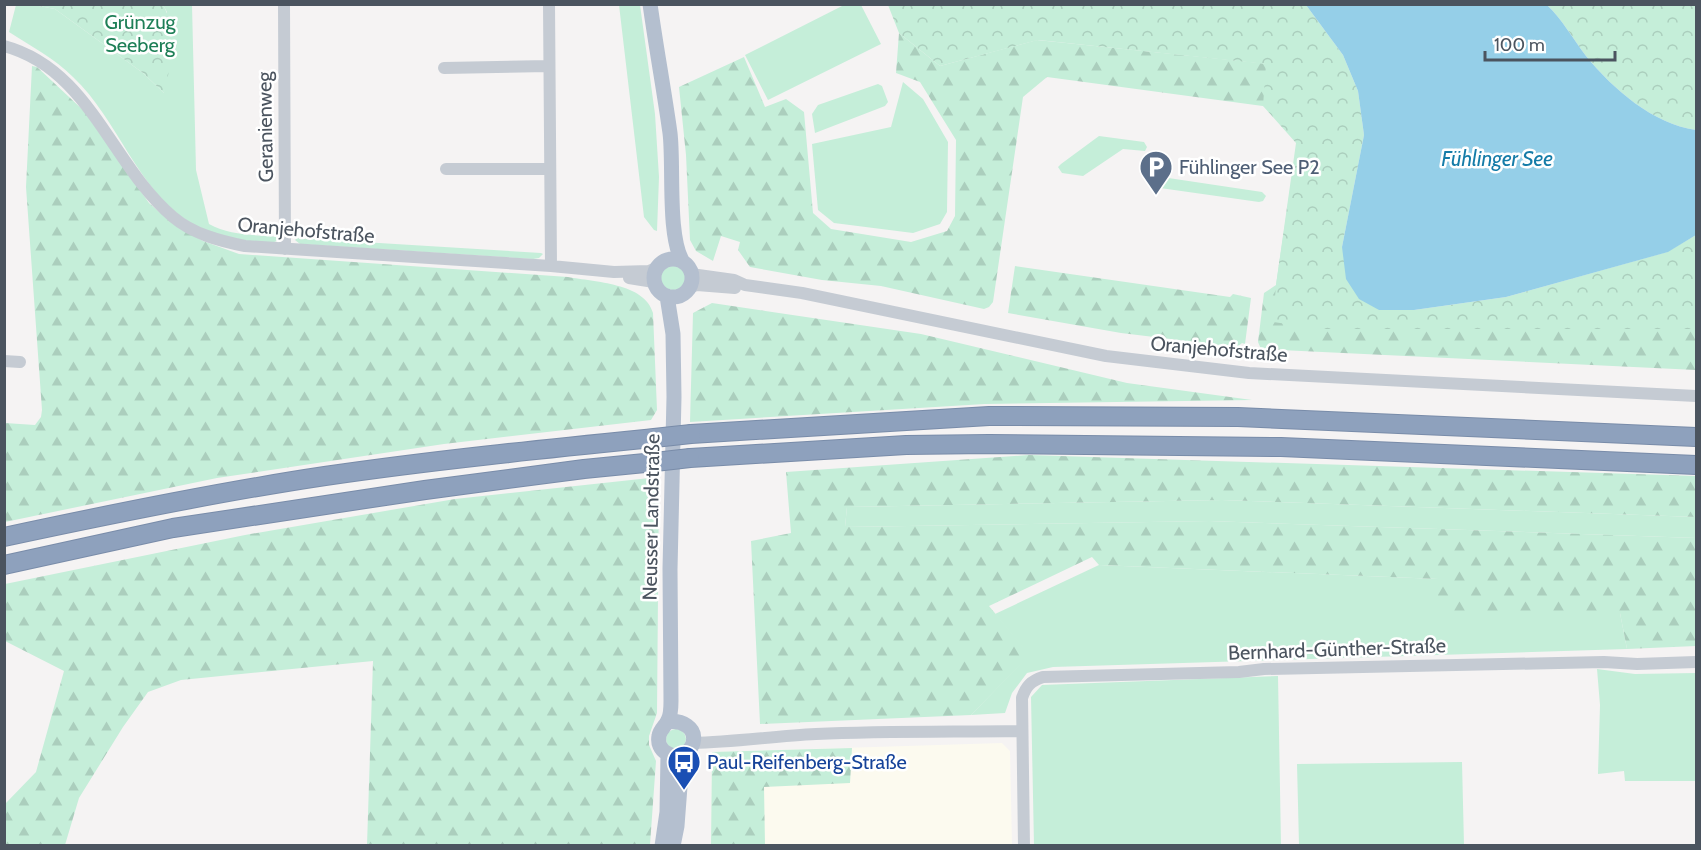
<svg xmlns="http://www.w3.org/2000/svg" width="1701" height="850" font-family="Cabin,sans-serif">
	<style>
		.commercial { fill: #fcfaef }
		.grass { fill: #c5eed9 }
		.forest { fill: url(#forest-firs) }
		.park { fill: url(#park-crowns) }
		.water { fill: #95cfe8 }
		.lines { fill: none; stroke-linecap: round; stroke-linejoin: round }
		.highway-casing { stroke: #798ca9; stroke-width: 20 }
		.minor { stroke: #c5cbd3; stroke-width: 12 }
		.major { stroke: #b4bfcf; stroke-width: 15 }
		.highway { stroke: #8ea1bd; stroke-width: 18 }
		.highway-bridge-casing { stroke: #798ca9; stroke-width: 20; stroke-linecap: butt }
		.highway-bridge { stroke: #8ea1bd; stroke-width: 18 }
		.labels { text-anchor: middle; stroke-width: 5; stroke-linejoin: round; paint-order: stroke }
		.park-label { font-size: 20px; fill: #1e7f57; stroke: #fff }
		.street-label { font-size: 20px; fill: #4b545f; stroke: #fff }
		.service-label { font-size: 20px; fill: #4e5e75; stroke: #fff; text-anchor: start }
		.transit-label { font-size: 20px; fill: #164399; stroke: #fff; text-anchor: start }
		.water-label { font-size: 21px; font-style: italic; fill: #157ca8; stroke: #fff }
	</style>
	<defs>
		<pattern id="forest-firs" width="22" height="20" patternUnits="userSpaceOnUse" patternTransform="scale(1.5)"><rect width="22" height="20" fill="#c5eed9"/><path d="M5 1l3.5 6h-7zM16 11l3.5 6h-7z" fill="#abcebd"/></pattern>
		<pattern id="park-crowns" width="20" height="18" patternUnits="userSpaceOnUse" patternTransform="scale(1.5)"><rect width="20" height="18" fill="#c5eed9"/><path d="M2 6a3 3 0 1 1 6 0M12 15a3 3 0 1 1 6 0" fill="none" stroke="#abcebd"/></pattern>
	</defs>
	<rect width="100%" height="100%" fill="#f5f3f3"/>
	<!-- commercial -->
	<path class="commercial" d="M 1002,743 L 1010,751 L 1012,845 L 711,846 L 712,752 Z"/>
	<!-- grass -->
	<path class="grass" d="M 846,4 L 861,5 L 881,44 L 768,100 L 745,55 Z
		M 16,5 L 34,5 L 55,9 L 143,73 L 164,93 L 167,12 L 163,5 L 192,5 L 196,170 L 209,224 C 231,236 257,235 282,237 C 273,247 255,243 243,240 C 225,236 207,232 191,223 C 138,192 118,119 73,77 C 55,59 31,46 9,32 Z
		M 619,5 L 640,5 L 655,114 L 659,177 L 657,231 L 654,230 L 644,217 Z
		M 903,82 L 923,99 L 948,142 L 947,212 L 940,224 L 913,233 L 834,223 L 818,210 L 812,144 L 891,127 Z
		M 878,84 L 882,86 L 888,102 L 885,106 L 815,133 L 812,114 L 818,105 Z
		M 1099,136 L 1144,142 L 1147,147 L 1145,151 L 1123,149 L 1083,176 L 1062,173 L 1058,167 L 1061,164 Z
		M 1155,176 L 1262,192 L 1266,196 L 1263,201 L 1259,202 L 1153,187 L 1151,182 Z
		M 297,238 L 541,253 L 543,254 L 539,258 L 533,259 L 300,244 L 295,240 Z
		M661 278a12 12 0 1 1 24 0a12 12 0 1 1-24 0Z
		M 1222,500 L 1696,517 L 1696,538 L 1209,521 L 845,527 L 847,507 Z
		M 1099,565 L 1438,579 L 1438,613 L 1620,613 L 1627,649 L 1053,667 L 1027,673 L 1012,693 L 1005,713 L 971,715 L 1029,655 L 995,614 Z
		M 1597,669 L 1635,674 L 1696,673 L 1696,781 L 1625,781 L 1624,771 L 1598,774 L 1600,705 Z
		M 1278,676 L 1281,845 L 1034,845 L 1031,697 L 1042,685 Z
		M666 739a10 10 0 1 1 20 0a10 10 0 1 1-20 0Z
		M 1462,762 L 1464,845 L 1299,845 L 1297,764 Z"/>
	<!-- forest -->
	<path class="forest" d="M 899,33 L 940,66 L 1037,40 L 1279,65 L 1285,109 L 1047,77 L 1023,97 L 993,302 L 989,307 L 984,309 L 881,286 L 822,280 L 750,267 L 738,250 L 740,242 L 721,236 L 713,261 L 696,251 L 690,240 L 686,155 L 679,87 L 744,57 L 765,107 L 786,99 L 804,112 L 813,213 L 831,229 L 911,242 L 947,231 L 955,216 L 956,140 L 920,82 L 896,73 Z
		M 32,66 L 37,67 L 84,111 L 149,203 L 172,223 L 203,241 L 239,254 L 568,277 C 594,282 645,283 653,313 L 657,410 L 651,420 L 444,444 L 217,478 L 5,522 L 5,423 L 35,425 L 41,417 L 42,410 L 26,187 Z
		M 1290,190 L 1324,329 L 1696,329 L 1696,370 L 1261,349 L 1258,342 L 1264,293 L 1276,285 Z
		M 1015,266 L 1230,297 L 1233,294 L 1251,298 L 1245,344 L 1242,343 L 1237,347 L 1121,333 L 1008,313 Z
		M 712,303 L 921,334 L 1127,383 L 1252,400 L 985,404 L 690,422 L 693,313 Z
		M 1029,455 L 1696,476 L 1696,517 L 1222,500 L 847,507 L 845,527 L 1209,521 L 1696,538 L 1696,646 L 1627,649 L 1620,613 L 1438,613 L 1438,579 L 1099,565 L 1092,557 L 989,606 L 1030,655 L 971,715 L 760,724 L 751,541 L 791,533 L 786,472 Z
		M 659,477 L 657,713 L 649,736 L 649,745 L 656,761 L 650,845 L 367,845 L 373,661 L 181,680 L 148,692 L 123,727 L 79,798 L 65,845 L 5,845 L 5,804 L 36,772 L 64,671 L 5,641 L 5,584 L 245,535 L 455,499 Z
		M 852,748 L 850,783 L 764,787 L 765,845 L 711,845 L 712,752 Z"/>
	<!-- park -->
	<path class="park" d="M 34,5 L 163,5 C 178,31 171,65 164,93 L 143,73 L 55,9 Z
		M 888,5 L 1306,5 L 1343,55 L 1358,91 L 1364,135 L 1342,247 L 1379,310 L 1414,310 L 1506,297 L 1667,252 L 1696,235 L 1696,329 L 1324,329 L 1273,322 L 1276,285 L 1296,143 L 1263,106 L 1266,64 L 1038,40 L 940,66 L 899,33 Z
		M 1547,5 L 1696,5 L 1696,130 C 1653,124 1613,89 1586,56 C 1573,39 1562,19 1547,5 Z"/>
	<!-- water -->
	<path class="water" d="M 1306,5 L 1547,5 C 1562,19 1573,39 1586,56 C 1613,89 1653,124 1696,130 L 1696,235 L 1668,252 L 1506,297 L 1414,310 L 1379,310 L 1359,299 L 1346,279 L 1342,247 L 1364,135 L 1358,91 L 1343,55 Z"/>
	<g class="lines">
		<!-- highway casing -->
		<g class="highway-casing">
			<path id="highway" d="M 691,434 L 989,416 L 1238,417 L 1696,437
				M 690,458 L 906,445 L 989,444 L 1281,447 L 1696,465
				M 4,537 C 111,514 218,492 325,476 C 435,460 545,449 654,438
				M 4,565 L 173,528 L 425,490 L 584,469 L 655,462"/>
		</g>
		<!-- minor -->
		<path class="minor" d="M 284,4 L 285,249
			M 549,4 L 551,266
			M 4,46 C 90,69 111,165 173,217 C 193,234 220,241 245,246 L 551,266 L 614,272 L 649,271 L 656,268
			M 444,68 L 548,66
			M 446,169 L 550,169
			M 691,274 L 734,280 L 745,285 L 802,293 L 1106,356 L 1249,373 L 1696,396
			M 629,278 L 654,282
			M 689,288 L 697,285 L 735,288
			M 4,361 L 20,362
			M 693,743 C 734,742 775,736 816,734 C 885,731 953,732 1022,731
			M 1024,846 L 1022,698 C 1026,686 1031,681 1043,677 L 1239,672 L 1264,669 L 1604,662 L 1637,664 L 1696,662"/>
		<!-- major -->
		<path class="major" d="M 650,4 C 656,47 664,90 670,133 C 674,165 667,237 683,262
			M654 278a19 19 0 1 1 38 0a19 19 0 1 1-38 0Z
			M 667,296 L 673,334 L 674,397 L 670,569 L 671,701 C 671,707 671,715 668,720 C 666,726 660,729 659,736 C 656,751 672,759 684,755
			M 668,722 C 681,720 697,727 693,743 C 691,750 685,753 682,760 L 677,826 L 673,846
			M 662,846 L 667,812 L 668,755"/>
		<!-- highway -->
		<use href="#highway" class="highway"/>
		<!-- highway-bridge casing -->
		<g class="highway-bridge-casing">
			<path id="highway-bridge" d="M 654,438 L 691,434
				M 655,462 L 690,458"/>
		</g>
		<!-- highway-bridge -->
		<use href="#highway-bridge" class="highway-bridge"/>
	</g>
	<!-- icons -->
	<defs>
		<g id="parking-pin" transform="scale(1.725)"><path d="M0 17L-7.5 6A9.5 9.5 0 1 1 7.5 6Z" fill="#5c6f8a" stroke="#fff"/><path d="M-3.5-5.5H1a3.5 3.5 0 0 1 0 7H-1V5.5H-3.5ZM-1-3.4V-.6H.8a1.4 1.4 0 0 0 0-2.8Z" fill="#fff"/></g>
		<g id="bus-pin" transform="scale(1.725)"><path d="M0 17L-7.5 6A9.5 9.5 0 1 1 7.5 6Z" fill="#1a4fb4" stroke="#fff"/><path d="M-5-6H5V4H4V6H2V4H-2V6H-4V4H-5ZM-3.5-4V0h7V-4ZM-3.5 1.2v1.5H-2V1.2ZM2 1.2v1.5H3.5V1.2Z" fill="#fff"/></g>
	</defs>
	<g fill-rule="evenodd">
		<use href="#parking-pin" x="1156" y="167"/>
		<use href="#bus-pin" x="684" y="762"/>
	</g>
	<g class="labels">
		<!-- park labels -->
		<g class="park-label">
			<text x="140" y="29">Grünzug<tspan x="140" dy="23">Seeberg</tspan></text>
		</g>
		<!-- street labels -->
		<g class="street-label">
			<text transform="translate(265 127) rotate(-91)" y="7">Geranienweg</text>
			<text transform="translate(306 230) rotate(5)" y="7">Oranjehofstraße</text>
			<text transform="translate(1219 349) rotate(5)" y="7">Oranjehofstraße</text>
			<text transform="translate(651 517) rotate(-89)" y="7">Neusser Landstraße</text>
			<text transform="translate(1337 649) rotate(-2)" y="7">Bernhard-Günther-Straße</text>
		</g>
		<!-- service labels -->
		<g class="service-label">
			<text x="1179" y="174">Fühlinger See P2</text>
		</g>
		<!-- transit labels -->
		<g class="transit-label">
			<text x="707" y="769">Paul-Reifenberg-Straße</text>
		</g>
		<!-- water labels -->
		<g class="water-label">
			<text x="1497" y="166">Fühlinger See</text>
		</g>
	</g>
	<!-- border -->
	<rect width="1701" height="850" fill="none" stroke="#4b545f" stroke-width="12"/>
	<!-- scale -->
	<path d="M1485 51v9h130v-9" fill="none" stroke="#4b545f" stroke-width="3"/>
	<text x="1494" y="51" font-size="18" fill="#4b545f" stroke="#ffffff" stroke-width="4.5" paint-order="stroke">100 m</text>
</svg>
